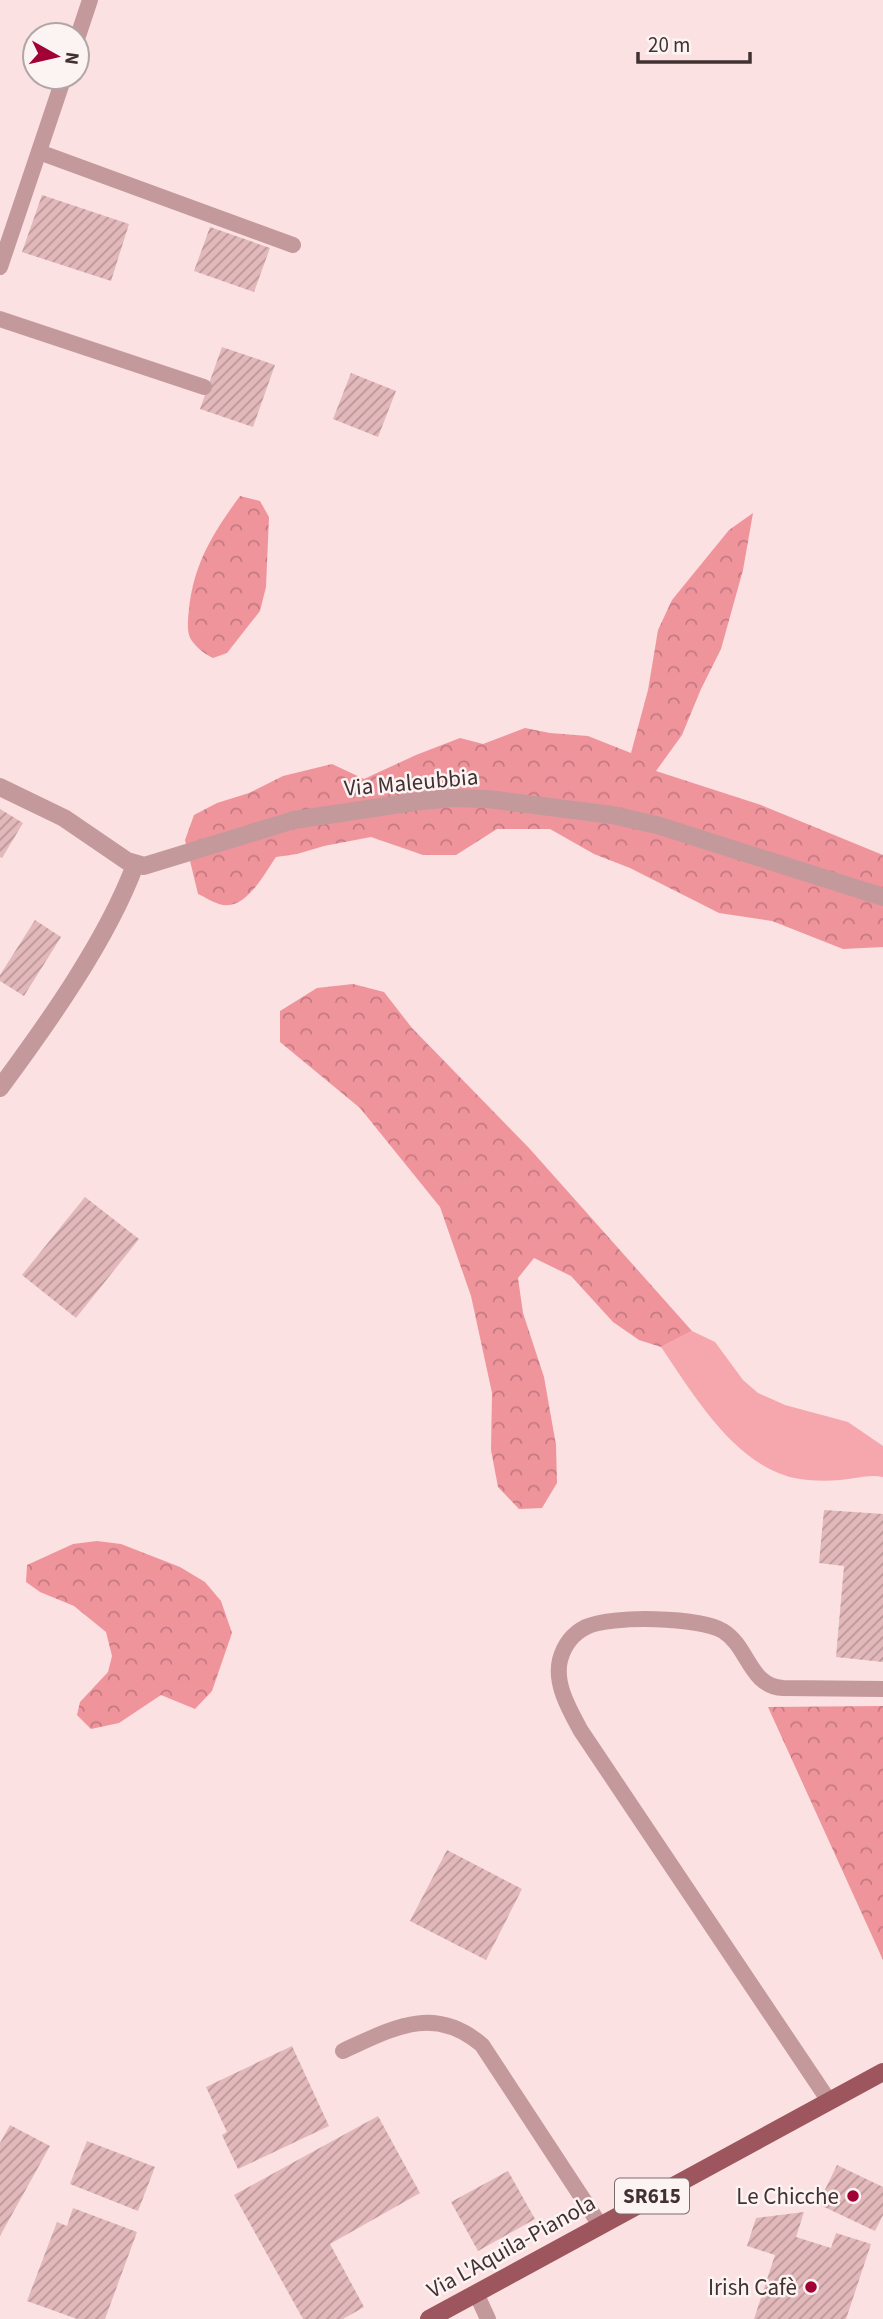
<svg xmlns="http://www.w3.org/2000/svg" width="883" height="2319" font-family="'Source Sans 3',sans-serif">
	<style>
		.green { fill: #f5a7ad }
		.forest { fill: url(#forest-crowns) }
		.building { fill: url(#building-hatch) }
		.lines { fill: none; stroke-linecap: round; stroke-linejoin: round }
		.service { stroke: #c3999c; stroke-width: 16 }
		.minor { stroke: #c3999c; stroke-width: 18 }
		.primary { stroke: #9d565d; stroke-width: 18 }
		.poi-dot { fill: #a10135; stroke: #fcf3f3; stroke-width: 2.5 }
		.labels { text-anchor: middle; stroke-width: 5; stroke-linejoin: round; paint-order: stroke }
		.shield { fill: #fcf3f3; stroke: #7a6b6c; stroke-width: 2 }
		.shield-label { font-size: 21px; font-weight: bold; fill: #423132 }
		.street-label { font-size: 23px; fill: #423132; stroke: #fcf3f3 }
		.poi-label { font-size: 23px; fill: #423132; stroke: #fcf3f3; text-anchor: end }
	</style>
	<defs>
		<pattern id="forest-crowns" width="20" height="18" patternUnits="userSpaceOnUse" patternTransform="scale(1.75)"><rect width="20" height="18" fill="#f0949c"/><path d="M2 6a3 3 0 1 1 6 0M12 15a3 3 0 1 1 6 0" fill="none" stroke="#c47980"/></pattern>
		<pattern id="building-hatch" width="6" height="6" patternUnits="userSpaceOnUse" patternTransform="scale(1.75)"><rect width="6" height="6" fill="#e2b8ba"/><path d="M-1 1l2-2M0 6l6-6M5 7l2-2" fill="none" stroke="#b99698"/></pattern>
	</defs>
	<rect width="100%" height="100%" fill="#fbe1e2"/>
	<!-- green -->
	<path class="green" d="M 692,1331 L 715,1342 L 743,1380 L 758,1393 L 785,1405 L 848,1422 L 883,1446 L 883,1477 C 869,1474 855,1479 840,1480 C 830,1481 819,1481 808,1480 C 740,1475 696,1398 661,1347 Z"/>
	<!-- forest -->
	<path class="forest" d="M 240,496 L 260,501 L 269,517 L 266,587 L 260,611 L 227,653 L 213,658 C 205,654 197,648 192,641 C 186,633 188,619 189,609 C 194,563 213,533 240,496 Z
		M 753,513 L 743,570 L 721,649 L 701,689 L 682,735 L 656,771 L 761,805 L 883,855 L 883,947 L 843,949 L 772,921 L 719,913 L 630,868 L 594,854 L 550,829 L 497,829 L 456,855 L 423,855 L 371,837 L 324,846 L 297,854 L 276,857 C 264,874 245,913 219,904 C 212,902 205,897 198,894 L 185,840 L 194,815 L 217,803 L 249,793 L 283,776 L 332,764 L 364,779 L 416,755 L 460,738 L 483,744 L 525,728 L 550,733 L 588,736 L 631,753 L 648,690 L 658,630 L 672,600 L 729,530 Z
		M 353,984 L 384,992 L 412,1028 L 529,1148 L 692,1331 L 661,1347 L 639,1340 L 613,1322 L 571,1276 L 534,1258 L 518,1278 L 523,1313 L 544,1377 L 556,1445 L 557,1483 L 542,1508 L 519,1509 L 498,1487 L 491,1450 L 492,1393 L 471,1296 L 440,1207 L 360,1108 L 280,1042 L 280,1011 L 317,988 Z
		M 97,1541 L 121,1544 L 180,1567 L 205,1582 L 221,1601 L 232,1633 L 212,1691 L 195,1709 L 161,1695 L 119,1723 L 91,1729 L 77,1715 L 80,1702 L 108,1672 L 112,1656 L 106,1632 L 74,1606 L 40,1592 L 26,1582 L 27,1565 L 73,1544 Z
		M 883,1706 L 883,1960 L 768,1707 Z"/>
	<!-- building -->
	<path class="building" d="M 42,195 L 129,224 L 111,281 L 22,252 Z
		M 210,227 L 270,248 L 254,292 L 194,271 Z
		M 222,347 L 275,365 L 253,427 L 200,409 Z
		M 351,373 L 396,391 L 378,437 L 333,419 Z
		M 0,809 L 23,823 L 2,858 L 0,857 Z
		M 35,920 L 61,937 L 24,996 L 0,981 L 0,975 Z
		M 85,1197 L 139,1239 L 76,1318 L 22,1275 Z
		M 824,1510 L 883,1514 L 883,1662 L 836,1657 L 844,1566 L 819,1563 Z
		M 447,1850 L 522,1889 L 486,1960 L 410,1921 Z
		M 292,2046 L 329,2126 L 238,2169 L 222,2135 L 227,2132 L 206,2087 Z
		M 378,2116 L 420,2193 L 330,2244 L 364,2307 L 343,2319 L 303,2319 L 234,2195 Z
		M 10,2125 L 50,2146 L 0,2236 L 0,2143 Z
		M 87,2141 L 155,2167 L 138,2211 L 70,2184 Z
		M 837,2165 L 883,2187 L 883,2215 L 875,2231 L 818,2204 Z
		M 508,2171 L 535,2219 L 478,2251 L 451,2202 Z
		M 73,2208 L 137,2232 L 105,2319 L 77,2319 L 27,2301 L 57,2222 L 67,2226 Z
		M 804,2212 L 796,2237 L 831,2248 L 836,2233 L 871,2244 L 846,2319 L 754,2319 L 775,2255 L 747,2246 L 756,2218 Z"/>
	<g class="lines">
		<!-- service -->
		<path class="service" d="M 77,39 L 90,0
			M 39,152 L 293,245
			M 0,267 L 64,77
			M 0,319 L 204,387
			M 343,2051 C 393,2028 434,2004 482,2045 L 600,2225
			M 829,2101 L 581,1731 C 570,1711 554,1684 560,1660 C 564,1645 572,1634 586,1627 C 611,1615 700,1617 723,1631 C 749,1647 749,1686 783,1688 L 883,1689
			M 476,2293 L 488,2319"/>
		<!-- minor -->
		<path class="minor" d="M 0,787 L 64,818 L 127,861 L 144,866 L 294,820 L 414,802 L 451,798 L 488,799 L 612,815 L 657,825 L 883,897
			M 0,1088 C 48,1023 107,940 135,865"/>
		<!-- primary -->
		<path class="primary" d="M 429,2319 L 883,2072"/>
	</g>
	<!-- markers -->
	<g class="poi-dot">
		<circle cx="853" cy="2196" r="7"/>
		<circle cx="811" cy="2287" r="7"/>
	</g>
	<g class="labels">
		<!-- shield labels -->
		<rect class="shield" x="615" y="2178.5" width="74" height="35" rx="5"/>
		<g class="shield-label">
			<text x="652" y="2203">SR615</text>
		</g>
		<!-- street labels -->
		<g class="street-label">
			<text transform="translate(411 782) rotate(-5)" y="8">Via Maleubbia</text>
			<text transform="translate(511 2246) rotate(-29)" y="8">Via L'Aquila-Pianola</text>
		</g>
		<!-- poi labels -->
		<g class="poi-label">
			<text x="839" y="2204">Le Chicche</text>
			<text x="797" y="2295">Irish Cafè</text>
		</g>
	</g>
	<!-- north arrow -->
	<g transform="translate(56 56) rotate(98)"><circle r="33" fill="#fcf3f3" stroke="#b2a5a6" stroke-width="2"/>
	<path d="M0-5L12 26L0 18L-12 26Z" fill="#a10135"/>
	<text y="-10" font-size="19" font-weight="bold" text-anchor="middle" fill="#423132">N</text>
	</g>
	<!-- scale -->
	<path d="M638 52v10h112v-10" fill="none" stroke="#423132" stroke-width="3.5"/>
	<text x="648" y="52" font-size="21" fill="#423132" stroke="#fcf3f3" stroke-width="5" paint-order="stroke">20 m</text>
</svg>
